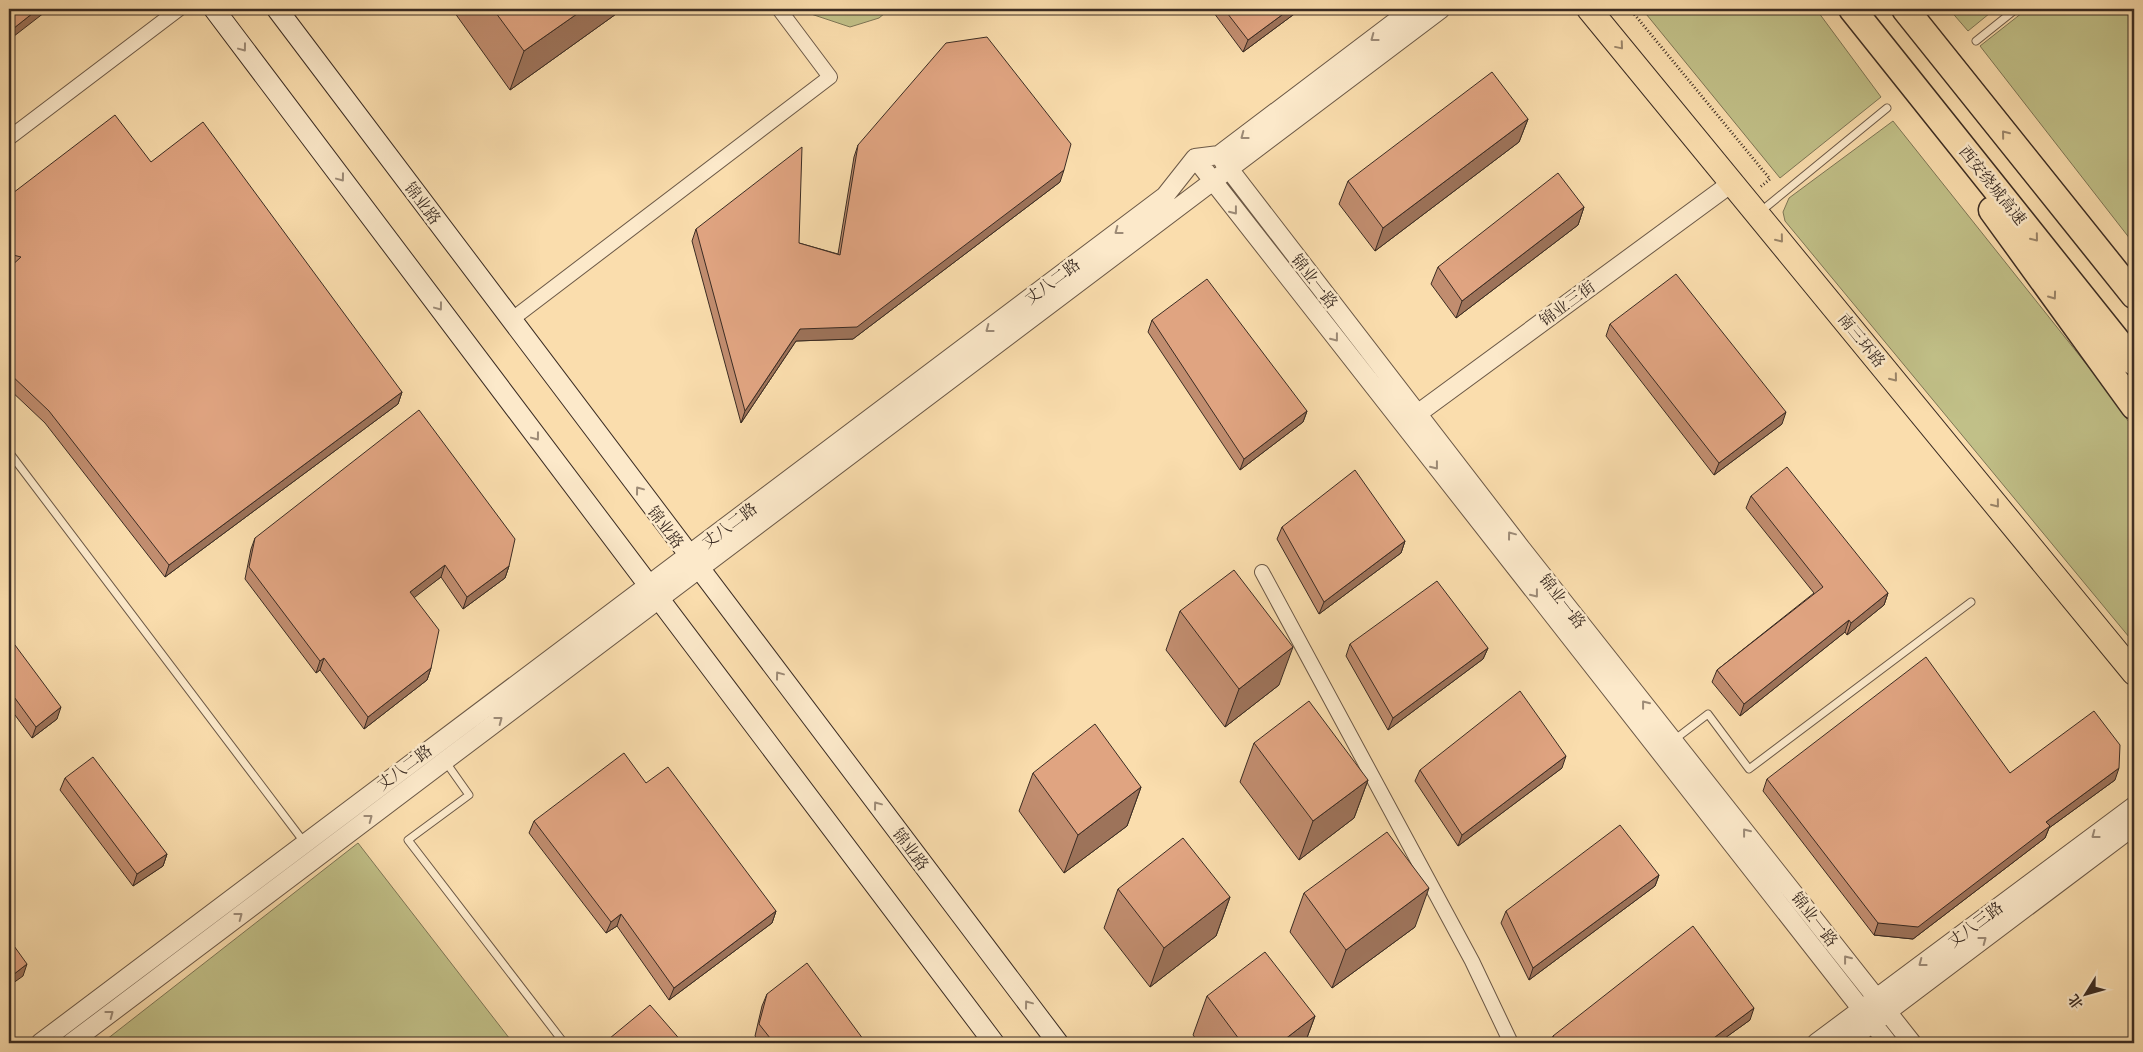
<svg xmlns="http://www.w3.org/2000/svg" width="2143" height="1052" font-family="'Libre Bodoni','Noto Serif SC',serif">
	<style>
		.green { fill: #c1c088; stroke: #7e7656 }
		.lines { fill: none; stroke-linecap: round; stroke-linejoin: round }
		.service-casing { stroke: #6b5846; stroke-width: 9 }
		.minor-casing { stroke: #6b5846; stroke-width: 16 }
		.tertiary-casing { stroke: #6b5846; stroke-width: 20 }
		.secondary-casing { stroke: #3b2c23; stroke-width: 22 }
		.trunk-casing { stroke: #3b2c23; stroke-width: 26 }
		.motorway-casing { stroke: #3b2c23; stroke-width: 29 }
		.path { stroke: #3b2c23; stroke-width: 3; stroke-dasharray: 1 2.5; stroke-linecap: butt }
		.service { stroke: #fce9ca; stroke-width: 7 }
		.minor { stroke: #fce9ca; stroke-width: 14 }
		.tertiary { stroke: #fce9ca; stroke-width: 18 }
		.secondary { stroke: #fce9ca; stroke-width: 20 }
		.trunk { stroke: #faddad; stroke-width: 24 }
		.motorway { stroke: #faddad; stroke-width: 26 }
		.wall { fill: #c18d6f; stroke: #3b2c23 }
		.shaded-wall { fill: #9d735a; stroke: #3b2c23 }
		.building { fill: #e0a481; stroke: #3b2c23 }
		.oneway { stroke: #9c8a76 }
		.oneway2 { stroke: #9a8468 }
		.labels { text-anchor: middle; stroke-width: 5; stroke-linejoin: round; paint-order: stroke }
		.street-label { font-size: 16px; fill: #3b2c23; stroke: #fce9ca }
	</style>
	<rect width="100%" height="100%" fill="#faddad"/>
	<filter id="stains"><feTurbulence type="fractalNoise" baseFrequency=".004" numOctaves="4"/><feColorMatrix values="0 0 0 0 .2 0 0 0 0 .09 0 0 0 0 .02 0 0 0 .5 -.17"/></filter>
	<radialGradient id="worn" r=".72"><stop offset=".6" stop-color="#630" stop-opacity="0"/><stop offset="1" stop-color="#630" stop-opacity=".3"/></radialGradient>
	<!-- green -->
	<path class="green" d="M 807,9 L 890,9 L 879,18 L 850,27 L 811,14 Z
		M 1642,9 L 1816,9 L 1881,97 L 1780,178 Z
		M 1949,9 L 1995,9 L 1968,31 Z
		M 2027,9 L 2134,9 L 2134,244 L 1980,46 Z
		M 1893,121 L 2095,375 L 2134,429 L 2134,643 L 1785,221 L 1783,212 L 1789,198 Z
		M 358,843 L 513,1043 L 102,1043 Z"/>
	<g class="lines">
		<!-- service casing -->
		<g class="service-casing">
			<path id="service" d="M 1976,41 L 2016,9
				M 1760,212 L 1887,108
				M 9,452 L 304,842
				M 1674,740 L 1708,714 L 1749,769 L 1971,602
				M 445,761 L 469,795 L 408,840 L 564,1043"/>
		</g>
		<!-- minor casing -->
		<g class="minor-casing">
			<path id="minor" d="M 9,138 L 179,9
				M 511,320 L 830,77 L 779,9
				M 1262,572 L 1472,961 L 1511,1043"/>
		</g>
		<!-- tertiary casing -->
		<g class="tertiary-casing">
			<path id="tertiary" d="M 1195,158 L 1888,1043
				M 1223,161 L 1521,548 L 1912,1043
				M 1409,420 L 1733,182
				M 40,1043 C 414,760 790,479 1165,196 L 1195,158 L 1219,155 L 1412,9
				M 71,1043 L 1441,9
				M 1816,1043 L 2134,806
				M 1846,1043 L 2134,826"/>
		</g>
		<!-- secondary casing -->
		<g class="secondary-casing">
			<path id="secondary" d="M 214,9 L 994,1043
				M 277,9 L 1058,1043"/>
		</g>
		<!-- trunk casing -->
		<g class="trunk-casing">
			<path id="trunk" d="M 1589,9 L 2134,673"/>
		</g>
		<!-- motorway casing -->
		<g class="motorway-casing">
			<path id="motorway" d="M 1852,9 L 2134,362
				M 1905,9 L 2134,295
				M 1992,210 L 2134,406"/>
		</g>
		<!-- path -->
		<path class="path" d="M 1630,9 L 1770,179 L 1759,188"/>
		<!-- service -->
		<use href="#service" class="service"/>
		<!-- minor -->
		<use href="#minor" class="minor"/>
		<!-- tertiary -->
		<use href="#tertiary" class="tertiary"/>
		<!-- secondary -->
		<use href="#secondary" class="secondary"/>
		<!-- trunk -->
		<use href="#trunk" class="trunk"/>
		<!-- motorway -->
		<use href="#motorway" class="motorway"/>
	</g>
	<!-- wall -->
	<path class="wall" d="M 452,9 L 623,9 L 510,90 Z
		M 1211,9 L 1301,9 L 1243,52 Z
		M 1528,119 L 1519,142 L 1375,251 L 1339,204 L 1348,181 Z
		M 858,145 L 1060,182 L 853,339 L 796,341 L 741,423 L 692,241 L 696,229 L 799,243 L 838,254 L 854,157 Z
		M 151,162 L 402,392 L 398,404 L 165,577 L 45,423 L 9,389 L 9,268 L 10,267 L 9,267 L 9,196 Z
		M 1584,207 L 1578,225 L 1456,318 L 1431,284 L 1438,267 Z
		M 1152,320 L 1307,411 L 1303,422 L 1240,470 L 1148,332 Z
		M 1610,324 L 1782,424 L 1714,475 L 1606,336 Z
		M 1751,496 L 1888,593 L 1884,605 L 1847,635 L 1845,632 L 1740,716 L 1712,682 L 1717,670 L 1814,593 L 1746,508 Z
		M 1282,527 L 1405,541 L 1401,553 L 1319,614 L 1277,539 Z
		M 255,538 L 509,566 L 505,578 L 463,609 L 441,577 L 414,597 L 431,668 L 427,680 L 364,729 L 320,670 L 316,673 L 245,579 L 251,549 Z
		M 1180,611 L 1279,685 L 1225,727 L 1166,650 Z
		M 9,637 L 57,719 L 32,738 L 9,707 Z
		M 1350,644 L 1488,648 L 1483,659 L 1388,730 L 1346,656 Z
		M 1254,743 L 1368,780 L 1354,818 L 1299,860 L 1240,782 Z
		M 1562,768 L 1458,846 L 1415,781 L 1420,770 Z
		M 1033,773 L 1141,787 L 1127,826 L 1064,873 L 1019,811 Z
		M 2010,773 L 2115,780 L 2049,828 L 2045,838 L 1913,939 L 1874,935 L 1763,791 L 1767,779 Z
		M 65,778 L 167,854 L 163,866 L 133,886 L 60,790 Z
		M 646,783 L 776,911 L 772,923 L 669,1000 L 617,926 L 606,933 L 529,833 L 534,821 Z
		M 1659,875 L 1655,886 L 1529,980 L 1501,923 L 1506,911 Z
		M 1118,889 L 1230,897 L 1216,936 L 1150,987 L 1104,928 Z
		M 1304,893 L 1415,927 L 1332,988 L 1290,932 Z
		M 767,994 L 866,1043 L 761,1043 L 755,1036 L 762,1006 Z
		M 1207,996 L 1315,1016 L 1305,1043 L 1199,1043 L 1193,1035 Z
		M 1750,1020 L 1718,1043 L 1550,1043 L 1553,1036 Z"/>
	<!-- shaded-wall -->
	<path class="shaded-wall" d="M 38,9 L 49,9 L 9,40 L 9,32 Z
		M 584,9 L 623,9 L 510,90 L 524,51 Z
		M 1290,9 L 1301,9 L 1243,52 L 1248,40 Z
		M 1528,119 L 1519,142 L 1375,251 L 1383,228 Z
		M 1064,170 L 1060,182 L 853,339 L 796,341 L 741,423 L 745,411 L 800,329 Z
		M 1584,207 L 1578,225 L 1456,318 L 1462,301 Z
		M 402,392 L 398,404 L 165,577 L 169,565 Z
		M 1307,411 L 1303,422 L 1240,470 L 1244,459 Z
		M 1786,412 L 1782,424 L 1714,475 L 1719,463 Z
		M 1405,541 L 1401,553 L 1319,614 L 1324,602 Z
		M 445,565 L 441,577 L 406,604 L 410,592 Z
		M 509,566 L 505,578 L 463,609 L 467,597 Z
		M 1888,593 L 1884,605 L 1847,635 L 1851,623 Z
		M 1849,620 L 1845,632 L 1740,716 L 1744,704 Z
		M 1293,647 L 1279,685 L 1225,727 L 1239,689 Z
		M 1488,648 L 1483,659 L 1388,730 L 1393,718 Z
		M 324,658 L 320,670 L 316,673 L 320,661 Z
		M 431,668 L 427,680 L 364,729 L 368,717 Z
		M 61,707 L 57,719 L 32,738 L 36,727 Z
		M 1566,756 L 1562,768 L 1458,846 L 1462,835 Z
		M 2119,768 L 2115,780 L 2049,828 L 2045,838 L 1913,939 L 1874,935 L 1878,923 L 2046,822 Z
		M 1368,780 L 1354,818 L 1299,860 L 1313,821 Z
		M 1141,787 L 1127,826 L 1064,873 L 1078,835 Z
		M 167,854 L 163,866 L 133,886 L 137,874 Z
		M 1659,875 L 1655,886 L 1529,980 L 1533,968 Z
		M 1429,888 L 1415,927 L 1332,988 L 1346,950 Z
		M 1230,897 L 1216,936 L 1150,987 L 1164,948 Z
		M 776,911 L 772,923 L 669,1000 L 674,988 Z
		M 621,914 L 617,926 L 606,933 L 611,922 Z
		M 27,964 L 23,976 L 9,986 L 9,978 Z
		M 1754,1008 L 1750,1020 L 1718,1043 L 1707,1043 Z
		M 1315,1016 L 1305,1043 L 1280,1043 Z"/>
	<!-- building -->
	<path class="building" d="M 9,9 L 38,9 L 9,32 Z
		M 493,9 L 584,9 L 524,51 Z
		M 1224,9 L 1290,9 L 1248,40 Z
		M 987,37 L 1071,144 L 1064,170 L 857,327 L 800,329 L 745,411 L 696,229 L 802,147 L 799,243 L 840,255 L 858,145 L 946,43 Z
		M 1492,72 L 1528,119 L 1383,228 L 1348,181 Z
		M 115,115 L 151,162 L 203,122 L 402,392 L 169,565 L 49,411 L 9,373 L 9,268 L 21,257 L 9,254 L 9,196 Z
		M 1558,173 L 1584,207 L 1462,301 L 1438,267 Z
		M 1676,274 L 1786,412 L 1719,463 L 1610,324 Z
		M 1207,279 L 1307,411 L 1244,459 L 1152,320 Z
		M 419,410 L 515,539 L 509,566 L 467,597 L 445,565 L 410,592 L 439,630 L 431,668 L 368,717 L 324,658 L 320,661 L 249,567 L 255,538 Z
		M 1787,467 L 1888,593 L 1851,623 L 1849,620 L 1744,704 L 1717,670 L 1823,587 L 1751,496 Z
		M 1355,470 L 1405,541 L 1324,602 L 1282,527 Z
		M 1234,570 L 1293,647 L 1239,689 L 1180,611 Z
		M 1437,581 L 1488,648 L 1393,718 L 1350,644 Z
		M 9,637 L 61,707 L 36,727 L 9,690 Z
		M 1926,657 L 2010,773 L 2094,711 L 2120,745 L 2119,768 L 2046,822 L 2050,826 L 1918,927 L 1878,923 L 1767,779 Z
		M 1520,691 L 1566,756 L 1462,835 L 1420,770 Z
		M 1309,701 L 1368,780 L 1313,821 L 1254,743 Z
		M 1095,724 L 1141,787 L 1078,835 L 1033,773 Z
		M 624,753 L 646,783 L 668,767 L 776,911 L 674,988 L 621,914 L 611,922 L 534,821 Z
		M 93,757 L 167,854 L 137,874 L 65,778 Z
		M 1620,825 L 1659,875 L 1533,968 L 1506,911 Z
		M 1387,832 L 1429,888 L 1346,950 L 1304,893 Z
		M 1183,838 L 1230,897 L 1164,948 L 1118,889 Z
		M 1693,926 L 1754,1008 L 1707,1043 L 1557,1043 L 1553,1036 Z
		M 9,939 L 27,964 L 9,978 Z
		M 1265,952 L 1315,1016 L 1280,1043 L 1242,1043 L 1207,996 Z
		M 807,963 L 866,1043 L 774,1043 L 759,1024 L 767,994 Z
		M 650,1005 L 683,1043 L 604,1043 Z"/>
	<!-- one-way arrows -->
	<defs><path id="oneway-chevron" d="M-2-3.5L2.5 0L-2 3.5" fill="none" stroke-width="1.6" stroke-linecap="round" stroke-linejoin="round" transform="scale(1.25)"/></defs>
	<g class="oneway">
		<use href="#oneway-chevron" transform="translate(1374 38) rotate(143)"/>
		<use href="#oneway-chevron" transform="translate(243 48) rotate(53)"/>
		<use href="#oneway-chevron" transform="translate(1244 136) rotate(143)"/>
		<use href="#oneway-chevron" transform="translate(341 178) rotate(53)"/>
		<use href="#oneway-chevron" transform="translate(1234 211) rotate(52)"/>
		<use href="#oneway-chevron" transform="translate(1118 231) rotate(143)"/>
		<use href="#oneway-chevron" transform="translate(439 307) rotate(53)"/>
		<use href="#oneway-chevron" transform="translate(989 329) rotate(143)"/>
		<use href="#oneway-chevron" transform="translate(1335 338) rotate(52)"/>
		<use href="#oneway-chevron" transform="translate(536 437) rotate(53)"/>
		<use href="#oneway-chevron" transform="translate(1435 466) rotate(52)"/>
		<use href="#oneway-chevron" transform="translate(639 490) rotate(-127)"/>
		<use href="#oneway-chevron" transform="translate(1511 535) rotate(-127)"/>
		<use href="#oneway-chevron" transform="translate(1535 594) rotate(52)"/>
		<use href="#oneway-chevron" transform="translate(779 675) rotate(-127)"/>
		<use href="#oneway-chevron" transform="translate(1645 704) rotate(-128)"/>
		<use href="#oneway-chevron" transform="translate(499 720) rotate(-37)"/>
		<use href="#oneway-chevron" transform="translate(877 805) rotate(-127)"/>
		<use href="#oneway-chevron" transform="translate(369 818) rotate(-37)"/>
		<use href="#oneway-chevron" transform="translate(1746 832) rotate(-128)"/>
		<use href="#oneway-chevron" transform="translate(2095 835) rotate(143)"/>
		<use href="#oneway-chevron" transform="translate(239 916) rotate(-37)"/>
		<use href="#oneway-chevron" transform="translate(1983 940) rotate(-37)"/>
		<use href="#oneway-chevron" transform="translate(1847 959) rotate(-128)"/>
		<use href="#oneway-chevron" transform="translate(1922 963) rotate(143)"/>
		<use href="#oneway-chevron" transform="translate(1028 1004) rotate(-127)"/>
		<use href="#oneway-chevron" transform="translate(110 1014) rotate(-37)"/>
	</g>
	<g class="oneway2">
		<use href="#oneway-chevron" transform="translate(1620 46) rotate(50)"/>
		<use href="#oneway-chevron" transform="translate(2005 134) rotate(-129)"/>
		<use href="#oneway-chevron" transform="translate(2035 238) rotate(51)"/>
		<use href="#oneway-chevron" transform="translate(1780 239) rotate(51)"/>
		<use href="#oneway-chevron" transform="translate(2053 296) rotate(54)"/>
		<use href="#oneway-chevron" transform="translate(1894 378) rotate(51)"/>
		<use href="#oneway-chevron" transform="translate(1996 504) rotate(51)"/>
	</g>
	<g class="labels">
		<!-- street labels -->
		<g class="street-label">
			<text transform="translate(1993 185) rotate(51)" y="6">西安绕城高速</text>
			<text transform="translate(423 203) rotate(53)" y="6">锦业路</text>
			<text transform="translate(1052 281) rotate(-37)" y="6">丈八二路</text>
			<text transform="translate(1315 281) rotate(52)" y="6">锦业一路</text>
			<text transform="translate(1567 303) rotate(-36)" y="6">锦业三街</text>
			<text transform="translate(1862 340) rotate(51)" y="6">南三环路</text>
			<text transform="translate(729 525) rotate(-37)" y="6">丈八二路</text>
			<text transform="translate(666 527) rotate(53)" y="6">锦业路</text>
			<text transform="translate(1563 601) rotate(52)" y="6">锦业一路</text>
			<text transform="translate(404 767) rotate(-37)" y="6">丈八二路</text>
			<text transform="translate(911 849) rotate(53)" y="6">锦业路</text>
			<text transform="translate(1815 919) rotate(52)" y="6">锦业一路</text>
			<text transform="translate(1975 924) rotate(-37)" y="6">丈八三路</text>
		</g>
	</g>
	<!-- margin -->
	<rect width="2143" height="1052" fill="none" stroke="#faddad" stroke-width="30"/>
	<rect x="10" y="10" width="2123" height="1032" fill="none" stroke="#3b2c23" stroke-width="2.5"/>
	<rect x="15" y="15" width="2113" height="1022" fill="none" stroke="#3b2c23"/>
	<!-- north arrow -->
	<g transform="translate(2086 994) rotate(233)" stroke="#fce9ca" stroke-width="4" paint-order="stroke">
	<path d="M0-4L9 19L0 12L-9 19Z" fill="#3b2c23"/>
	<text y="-8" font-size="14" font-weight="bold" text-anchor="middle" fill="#3b2c23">北</text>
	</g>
	<rect width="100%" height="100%" filter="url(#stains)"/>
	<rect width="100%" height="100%" fill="url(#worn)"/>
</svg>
